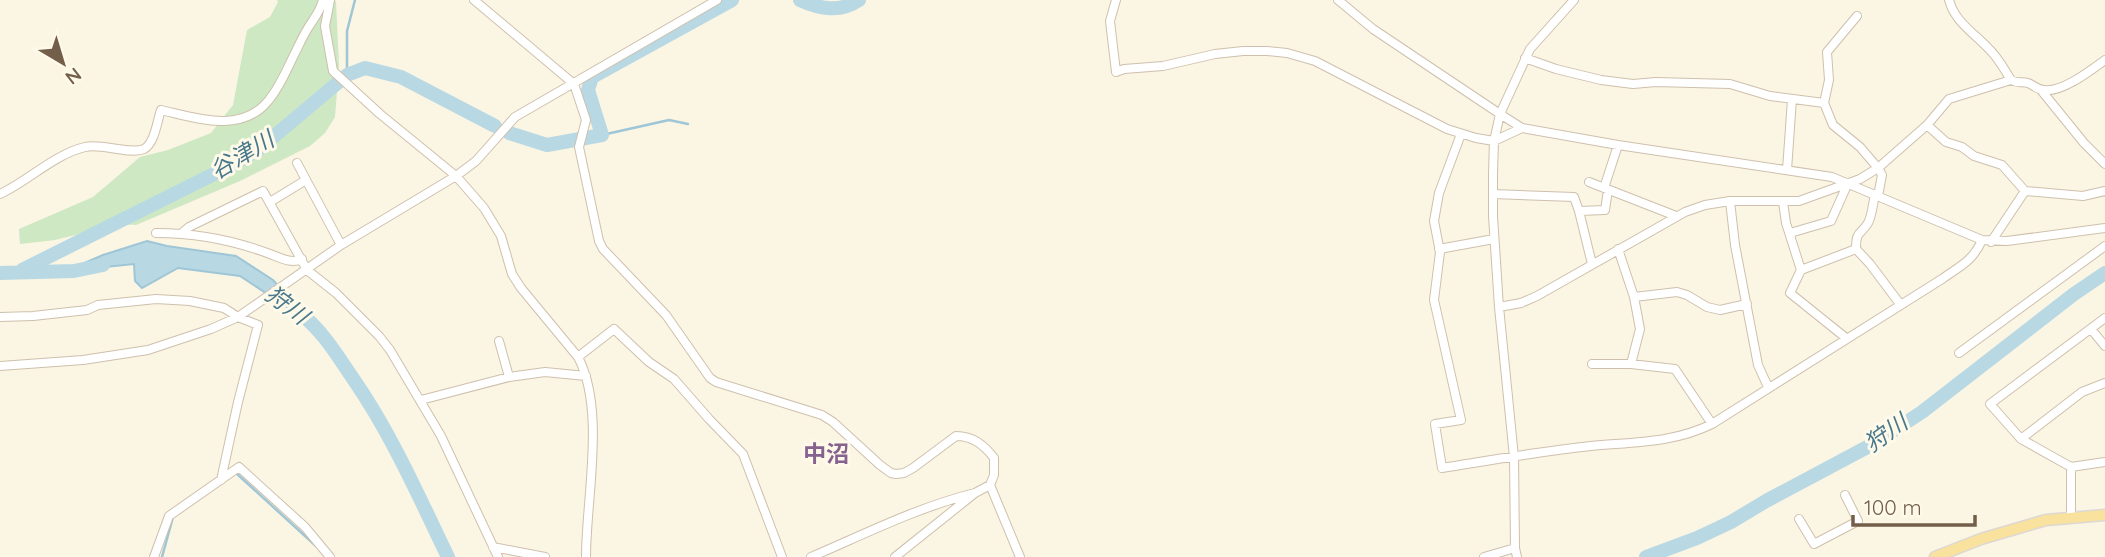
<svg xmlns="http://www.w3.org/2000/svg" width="2105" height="557" font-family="Quicksand,'Noto Sans JP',sans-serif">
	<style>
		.green { fill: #cde8c2 }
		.water { fill: #b8d8e4; stroke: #9fc6d6; stroke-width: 2 }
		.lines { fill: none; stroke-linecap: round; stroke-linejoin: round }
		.stream { stroke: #9fc6d6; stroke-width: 2.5 }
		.river { stroke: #b8d8e4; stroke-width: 14 }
		.minor-casing { stroke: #cec0ad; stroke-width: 10 }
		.major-casing { stroke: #ddd8d4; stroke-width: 13 }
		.minor { stroke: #fff; stroke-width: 8 }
		.major { stroke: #f8e29d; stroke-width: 10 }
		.labels { text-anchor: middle; stroke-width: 6; stroke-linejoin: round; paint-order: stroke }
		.water-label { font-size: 23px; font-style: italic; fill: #48788c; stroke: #fef9e9 }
		.neighbourhood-label { font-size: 23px; font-weight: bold; fill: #86628f; stroke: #fef9e9 }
	</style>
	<rect width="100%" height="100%" fill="#fbf5e3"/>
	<!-- green -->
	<path class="green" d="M 277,0 L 335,0 L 336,2 L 339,65 L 335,117 L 325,133 L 310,146 L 240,181 L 136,225 L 120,224 L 55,240 L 20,244 L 19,229 L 93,197 L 140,157 L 168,150 L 211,133 L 233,105 L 247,30 L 270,17 L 278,2 Z"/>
	<!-- water -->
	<path class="water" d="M 147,241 L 167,246 L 236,256 L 273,280 L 314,325 L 240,276 L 178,268 L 142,288 L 135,281 L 134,264 L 66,271 L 103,255 Z"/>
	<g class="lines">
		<!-- stream -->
		<path class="stream" d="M 347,75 L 347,31 L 355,0
			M 602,135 L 669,120 L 688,124
			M 236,473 L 316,546
			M 162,557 L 173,517"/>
		<!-- river -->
		<path class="river" d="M 800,0 C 820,9 840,13 859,0
			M 509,133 L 547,145 L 602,135 L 588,90 L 592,77 L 732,0
			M 22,270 L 218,172 L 259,149 L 347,75 L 365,68 L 401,77 L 495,126
			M 0,273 L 74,271 L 103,265
			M 296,310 C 322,329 337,355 354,380 C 392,435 419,497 448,557
			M 1646,557 L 1697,538 L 1731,522 L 1766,501 L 1873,444 L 1922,412 L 2074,294 L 2105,273"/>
		<!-- minor casing -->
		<g class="minor-casing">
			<path id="minor" d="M 330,0 L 325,26 L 333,71 L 380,114 L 456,176 L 484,208 L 501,236 L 512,274 L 521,288 L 578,357 C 606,410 586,498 586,557
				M 474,0 L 574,84 L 586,120 L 579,147 L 599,241 L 603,249 L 666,315 L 710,378 L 716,382 L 822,415 L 833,422 L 880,465 L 891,473 L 896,474 L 904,473 L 913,468 L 956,436 C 973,436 984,445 994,458 L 994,475 L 990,485 L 1020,557
				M 1116,0 L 1110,21 L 1116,72 L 1124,69 L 1163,66 L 1215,54 L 1243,51 L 1267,51 L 1287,53 L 1315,61 L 1447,129 L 1476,138 L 1494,141 L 1522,128
				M 1338,0 L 1373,29 L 1500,114 L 1522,128 L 1618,145 L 1832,177 L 1982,240 L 2007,241 L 2105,228
				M 1949,0 C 1955,22 1973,32 1988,48 C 1998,57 2004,69 2011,80
				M 1525,58 L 1556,69 L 1601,80 L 1633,84 L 1656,82 L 1730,84 L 1770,96 L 1824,103 L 1829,80 L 1827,52 L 1857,16
				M 2041,90 L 2084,143 L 2105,164
				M 1824,103 L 1833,125 L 1860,147 L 1878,168 L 1882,175 L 1878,196
				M 1927,125 L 1946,142 L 1962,147 L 1974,156 L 2002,165 L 2025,191 L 2083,196 L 2105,191
				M 1461,134 L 1439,193 L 1434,221 L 1440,252 L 1434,300 L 1461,420 L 1435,424 L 1442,468 C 1492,460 1542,451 1591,446 C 1633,442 1674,443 1712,424 L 1942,279 C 1960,266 1973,261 1982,240
				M 297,163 L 341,245
				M 1787,170 L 1792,99
				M 1589,182 L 1676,216
				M 1604,188 L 1618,145
				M 0,194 C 28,181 55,154 85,147 C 102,143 130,155 144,149 C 155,143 157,121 161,110 C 196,118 241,134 268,101 C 280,87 287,69 295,53 C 299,45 303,36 308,28 C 314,18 320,12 323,0
				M 1493,194 L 1574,197 L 1579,211 L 1605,210 L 1608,190
				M 1730,201 L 1735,245 L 1758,365 L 1768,387
				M 270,202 L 306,180
				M 1783,202 L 1786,223 L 1801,270
				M 1579,211 L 1592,264
				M 156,233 C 196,233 233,240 270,254 C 281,258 291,264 302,259
				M 182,233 L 189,227 L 263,191 L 307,270 L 336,293 L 379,336 L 390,350 L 441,436 L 498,557
				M 1790,233 L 1831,221 L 1848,183
				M 1991,242 L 2025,191
				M 1439,249 L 1494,239
				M 1618,249 L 1634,297 L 1640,329 L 1631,364
				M 1856,249 L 1870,264 L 1900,304
				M 1634,297 L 1677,292 L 1687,295 L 1707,307 L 1720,310 L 1747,304
				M 1499,307 L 1521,303 L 1537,296 L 1685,212 L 1705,205 L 1730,201 L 1799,201 L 1860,179 L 1878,168 L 1927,125 L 1949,99 L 2011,80 C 2018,84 2021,81 2028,83 C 2034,85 2037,90 2044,90 C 2062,93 2091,70 2105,60
				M 0,317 L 33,316 L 87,310 L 98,305 L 156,299 L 190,301 L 224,308 L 238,317 L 258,325 L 238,402 L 221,480
				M 2105,318 L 1990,404 L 2021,439 L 2071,467 L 2105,462
				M 2091,329 L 2105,346
				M 1846,338 L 1790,293 L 1801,270 L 1856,249 C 1856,230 1860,236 1868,223 C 1872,216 1873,203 1875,194
				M 499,341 L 509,377
				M 1959,353 L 2105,246
				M 578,357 L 614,329 L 649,362 L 674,379 L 709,419 L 743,454 L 782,557
				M 1592,364 L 1631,364 L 1675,369 L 1712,424
				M 0,366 L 83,360 L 148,350 L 211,329 L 238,317 L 341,245 L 456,176 L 476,161 L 515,117 L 717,0
				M 421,400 L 509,377 L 545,372 L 586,376
				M 2021,439 L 2082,392 L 2105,383
				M 2071,467 L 2071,518
				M 1799,519 L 1814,544 L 1858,521 L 1845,495
				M 493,547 L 545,557
				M 154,557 L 169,516 L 239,467 L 305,527 L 330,557
				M 811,557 C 865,534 918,507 975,493
				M 895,557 L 975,493 L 990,485
				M 1484,557 L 1515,548
				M 1517,557 L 1515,548 L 1514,457 L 1499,307 L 1493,216 L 1493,174 L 1494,141 L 1500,114 L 1530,49 L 1574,0"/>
		</g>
		<!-- major casing -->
		<g class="major-casing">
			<path id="major" d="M 1935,557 L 1981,539 L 2046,520 L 2105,515"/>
		</g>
		<!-- minor -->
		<use href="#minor" class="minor"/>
		<!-- major -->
		<use href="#major" class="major"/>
	</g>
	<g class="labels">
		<!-- water labels -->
		<g class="water-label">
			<text transform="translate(242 155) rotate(-31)" y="8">谷津川</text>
			<text transform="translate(287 305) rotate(37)" y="8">狩川</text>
			<text transform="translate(1886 433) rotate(-35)" y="8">狩川</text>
		</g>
		<!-- neighbourhood labels -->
		<g class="neighbourhood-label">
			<text x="826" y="462">中沼</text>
		</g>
	</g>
	<!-- north arrow -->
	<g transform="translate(63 63) rotate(142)" stroke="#fef9e9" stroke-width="5" paint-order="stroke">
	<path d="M0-5L12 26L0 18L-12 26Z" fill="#735e4a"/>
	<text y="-10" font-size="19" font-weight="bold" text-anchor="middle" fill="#735e4a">N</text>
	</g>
	<!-- scale -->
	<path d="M1853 515v10h122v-10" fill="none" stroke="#735e4a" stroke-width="3.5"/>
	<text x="1864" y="515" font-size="21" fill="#735e4a" stroke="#fef9e9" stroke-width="5" paint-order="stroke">100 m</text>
</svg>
